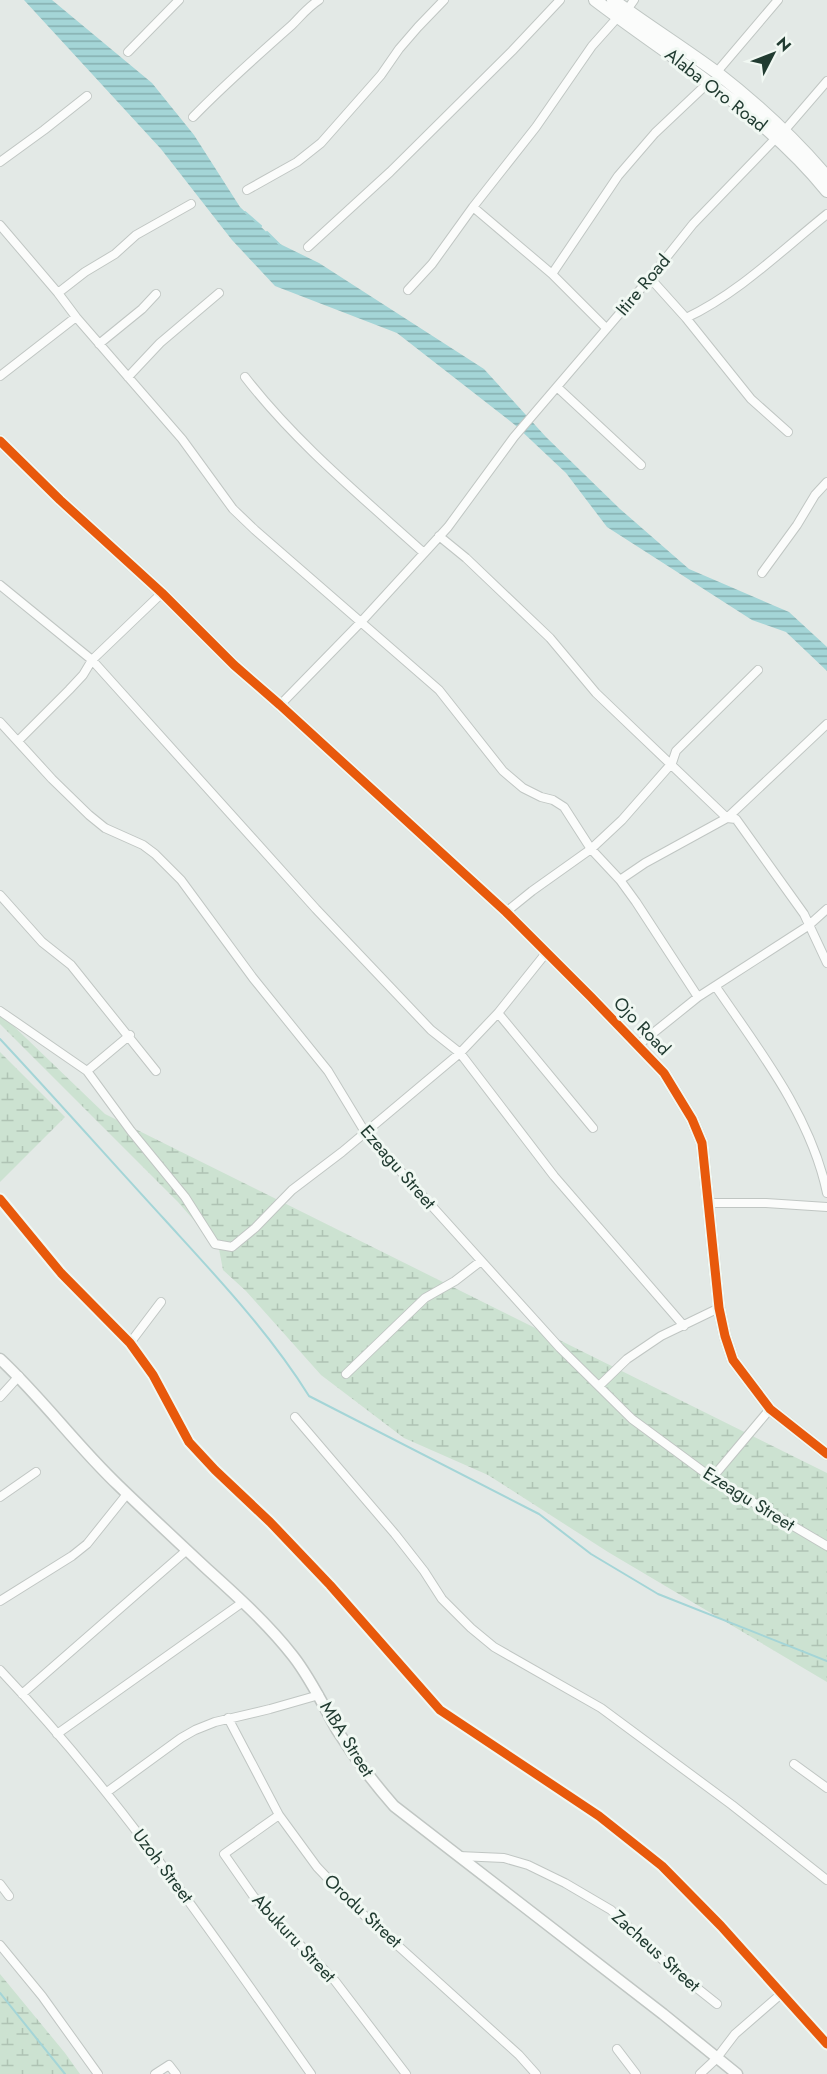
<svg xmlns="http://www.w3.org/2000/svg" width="827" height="2074" font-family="Jost,sans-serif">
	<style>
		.wetland { fill: url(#wetland-marsh) }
		.water { fill: url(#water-rules) }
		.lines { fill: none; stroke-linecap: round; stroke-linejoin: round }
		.stream { stroke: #a4d5d7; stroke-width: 2 }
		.minor-casing { stroke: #c0c6c3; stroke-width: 10 }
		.tertiary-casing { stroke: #c0c6c3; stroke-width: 13 }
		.secondary-casing { stroke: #bfc6c3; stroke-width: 14 }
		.minor { stroke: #fbfcfb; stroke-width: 8 }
		.tertiary { stroke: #fbfcfb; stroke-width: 10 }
		.secondary { stroke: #fbfcfb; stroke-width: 12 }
		.cycleway-casing { stroke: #f1f8f3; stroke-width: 13 }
		.cycleway { stroke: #e8590c; stroke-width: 9 }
		.labels { text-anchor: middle; stroke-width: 6; stroke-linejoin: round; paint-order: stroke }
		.street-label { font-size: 18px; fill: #213b31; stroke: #f1f8f3 }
	</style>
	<defs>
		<pattern id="wetland-marsh" width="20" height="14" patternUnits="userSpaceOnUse" patternTransform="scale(1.5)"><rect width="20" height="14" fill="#cce2d1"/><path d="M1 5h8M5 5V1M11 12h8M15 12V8" fill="none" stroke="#afc3b4"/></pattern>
		<pattern id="water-rules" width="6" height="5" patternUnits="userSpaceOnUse" patternTransform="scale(1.5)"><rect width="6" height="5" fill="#a4d5d7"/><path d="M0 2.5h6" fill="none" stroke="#85aeaf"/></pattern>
	</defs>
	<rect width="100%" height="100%" fill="#e3e9e6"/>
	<!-- wetland -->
	<path class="wetland" d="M 0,1013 L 105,1114 L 827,1473 L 827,1682 L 608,1552 L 488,1475 L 404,1438 L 321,1375 L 246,1291 L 223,1270 L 219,1249 L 178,1202 L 0,1024 Z
		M 0,1052 L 65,1117 L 0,1182 Z
		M 0,1974 L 65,2053 L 80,2074 L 0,2074 Z"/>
	<!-- water -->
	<path class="water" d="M 24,0 L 52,0 L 152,83 L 194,135 L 240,207 L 278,243 L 319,263 L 484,369 L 546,437 L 620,509 L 689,569 L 789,612 L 827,647 L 827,671 L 786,632 L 752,620 L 607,527 L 566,473 L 515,425 L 397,333 L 275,286 L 232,240 L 161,149 Z"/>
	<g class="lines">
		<!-- stream -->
		<path class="stream" d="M 245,212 L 261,226
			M 267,232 L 280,245
			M 0,1039 C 56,1099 110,1160 165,1220 C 216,1276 269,1332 309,1396 L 539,1514 L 591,1554 L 658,1594 L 827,1661
			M 0,1993 L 65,2074"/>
		<!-- minor casing -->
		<g class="minor-casing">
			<path id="minor" d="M 627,10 L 634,0
				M 128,52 L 179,0
				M 716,73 L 778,0
				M 193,117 C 224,85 258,55 292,25 C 301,16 308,7 319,0
				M 784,131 L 827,81
				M 0,162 L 44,130 L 87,96
				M 247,190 L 297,162 L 321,143 L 381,75 L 399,49 L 418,27 L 444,0
				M 473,207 L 552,274 L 606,328
				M 0,225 L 58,293 L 76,317 L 182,439 L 233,509 L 255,530 L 439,690 L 503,771 L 523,788 L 541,797 L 553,800 L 564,807 L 591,849 L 620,880 L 636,902 L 698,997
				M 308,247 L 390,172 L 512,51 L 560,0
				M 552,274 L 618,176 L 655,133 L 709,82
				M 650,278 L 686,318 L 751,399 L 788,432
				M 408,290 L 432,264 L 473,207 L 536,127 L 592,46 L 617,18
				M 58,293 L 85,272 L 115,254 L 136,235 L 191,204
				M 686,318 C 739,293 782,250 827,214
				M 99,344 L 142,309 L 156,294
				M 0,376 L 76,317
				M 128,377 L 160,343 L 219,293
				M 245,377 C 296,443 362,497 424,553
				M 557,387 L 641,465
				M 439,536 L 466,558 L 550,638 L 596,693 L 727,818 L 736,819 L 804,914 L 827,963
				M 762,573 L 797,525 L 815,495 L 827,482
				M 0,585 L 92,660 L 316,909 L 431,1030 L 460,1053 L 554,1176 L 684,1326
				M 280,705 L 361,622 L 448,527 L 514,437 L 650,278 L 693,224 L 776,138
				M 0,722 L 52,779 L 89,815 L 105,828 L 143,845 L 155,854 L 181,880 L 253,978 L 328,1071 L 365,1132 L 560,1348 L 632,1419 L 712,1478 L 827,1546
				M 18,741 L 69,690 L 83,675 L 92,660 L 162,593
				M 620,880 L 645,863 L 727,818 L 827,724
				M 0,895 L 42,942 L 71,965 L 156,1071
				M 506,912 L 532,891 L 591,849 L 622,820 L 672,763 L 676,751 L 758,670
				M 716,987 C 759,1050 811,1116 827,1193
				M 0,1011 L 87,1071 L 131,1131 L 185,1197 L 215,1244 L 232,1247 L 255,1228 L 292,1190 L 342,1152 L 460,1053 L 498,1013 L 546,953
				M 498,1013 L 593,1128
				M 637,1046 L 698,997 L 808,926 L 827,909
				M 87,1071 L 130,1035
				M 0,1199 L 61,1273 L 130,1343 L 153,1375 L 189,1442 L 215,1470 L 270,1522 L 330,1585 L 440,1710 L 599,1816 L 662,1866 L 721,1926 L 827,2044
				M 709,1203 L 766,1203 L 827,1207
				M 130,1343 L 161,1302
				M 346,1374 L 425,1298 L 455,1281 L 481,1261
				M 599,1386 L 627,1359 L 661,1336 L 719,1308
				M 0,1397 L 19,1376
				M 295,1417 L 395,1534 L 424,1571 L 442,1599 L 471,1628 L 494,1647 L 601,1708 L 732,1805 L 827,1880
				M 712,1478 L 770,1409
				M 0,1497 L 36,1472
				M 0,1601 L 72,1556 L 87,1544 L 127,1494
				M 0,1670 C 118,1794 213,1935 311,2074
				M 22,1694 L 187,1550
				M 228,1718 L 279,1815 L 317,1867 L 354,1906 L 519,2055 L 536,2074
				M 57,1734 L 243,1602
				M 794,1764 L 827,1788
				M 107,1792 L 181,1738 L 195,1730 L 215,1722 L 270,1709 L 319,1695
				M 279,1815 L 224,1854 L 254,1897 L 335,1981 L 406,2074
				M 459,1856 L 504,1858 L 528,1865 L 565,1883 L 611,1910 L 668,1965 L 717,2004
				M 0,1884 L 9,1896
				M 0,1945 L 42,1996 L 98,2074
				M 617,2049 L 636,2074
				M 155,2074 L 169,2065 L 176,2074
				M 700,2074 L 716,2059 L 735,2034 L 781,1994"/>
		</g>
		<!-- tertiary casing -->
		<g class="tertiary-casing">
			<path id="tertiary" d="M 0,441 L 60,500 L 162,593 L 234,665 L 280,705 L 506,912 L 591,997 L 664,1073 L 692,1119 L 702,1143 L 719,1308 L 725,1336 L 733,1360 L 770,1409 L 827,1454
				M 0,1359 C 42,1398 76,1445 118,1485 C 147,1513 177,1541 207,1569 C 237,1596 268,1624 293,1656 C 311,1679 323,1705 337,1730 C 354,1757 373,1782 394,1806 L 663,2014 L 737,2074"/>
		</g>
		<!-- secondary casing -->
		<g class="secondary-casing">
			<path id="secondary" d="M 595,0 C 675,61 763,112 827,191
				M 613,0 C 647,25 682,47 716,72 C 756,103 794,138 827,177"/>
		</g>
		<!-- minor -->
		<use href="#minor" class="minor"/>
		<!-- tertiary -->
		<use href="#tertiary" class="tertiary"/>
		<!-- secondary -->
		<use href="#secondary" class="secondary"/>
		<!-- cycleway casing -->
		<g class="cycleway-casing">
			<path id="cycleway" d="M 0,441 L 60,500 L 162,593 L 234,665 L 280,705 L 506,912 L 591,997 L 664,1073 L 692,1119 L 702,1143 L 719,1308 L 725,1336 L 733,1360 L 770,1409 L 827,1454
				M 0,1199 L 61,1273 L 130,1343 L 153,1375 L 189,1442 L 215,1470 L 270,1522 L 330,1585 L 440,1710 L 599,1816 L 662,1866 L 721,1926 L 827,2044"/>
		</g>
		<!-- cycleway -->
		<use href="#cycleway" class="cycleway"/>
	</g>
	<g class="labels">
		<!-- street labels -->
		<g class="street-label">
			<text transform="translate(716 90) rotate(38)" y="6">Alaba Oro Road</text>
			<text transform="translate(643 285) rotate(-50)" y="6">Itire Road</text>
			<text transform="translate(642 1026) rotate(46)" y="6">Ojo Road</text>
			<text transform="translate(398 1167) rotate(49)" y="6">Ezeagu Street</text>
			<text transform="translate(749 1499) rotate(32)" y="6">Ezeagu Street</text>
			<text transform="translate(347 1739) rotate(58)" y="6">MBA Street</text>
			<text transform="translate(163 1866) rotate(53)" y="6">Uzoh Street</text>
			<text transform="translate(363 1911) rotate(43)" y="6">Orodu Street</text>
			<text transform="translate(294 1938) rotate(47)" y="6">Abukuru Street</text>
			<text transform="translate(656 1951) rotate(42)" y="6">Zacheus Street</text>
		</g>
	</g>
	<!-- north arrow -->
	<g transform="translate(773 54) rotate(48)" stroke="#f1f8f3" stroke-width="4.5" paint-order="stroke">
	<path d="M0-4.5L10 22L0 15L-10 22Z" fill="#213b31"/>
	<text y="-9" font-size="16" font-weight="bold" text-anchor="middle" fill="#213b31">N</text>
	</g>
</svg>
